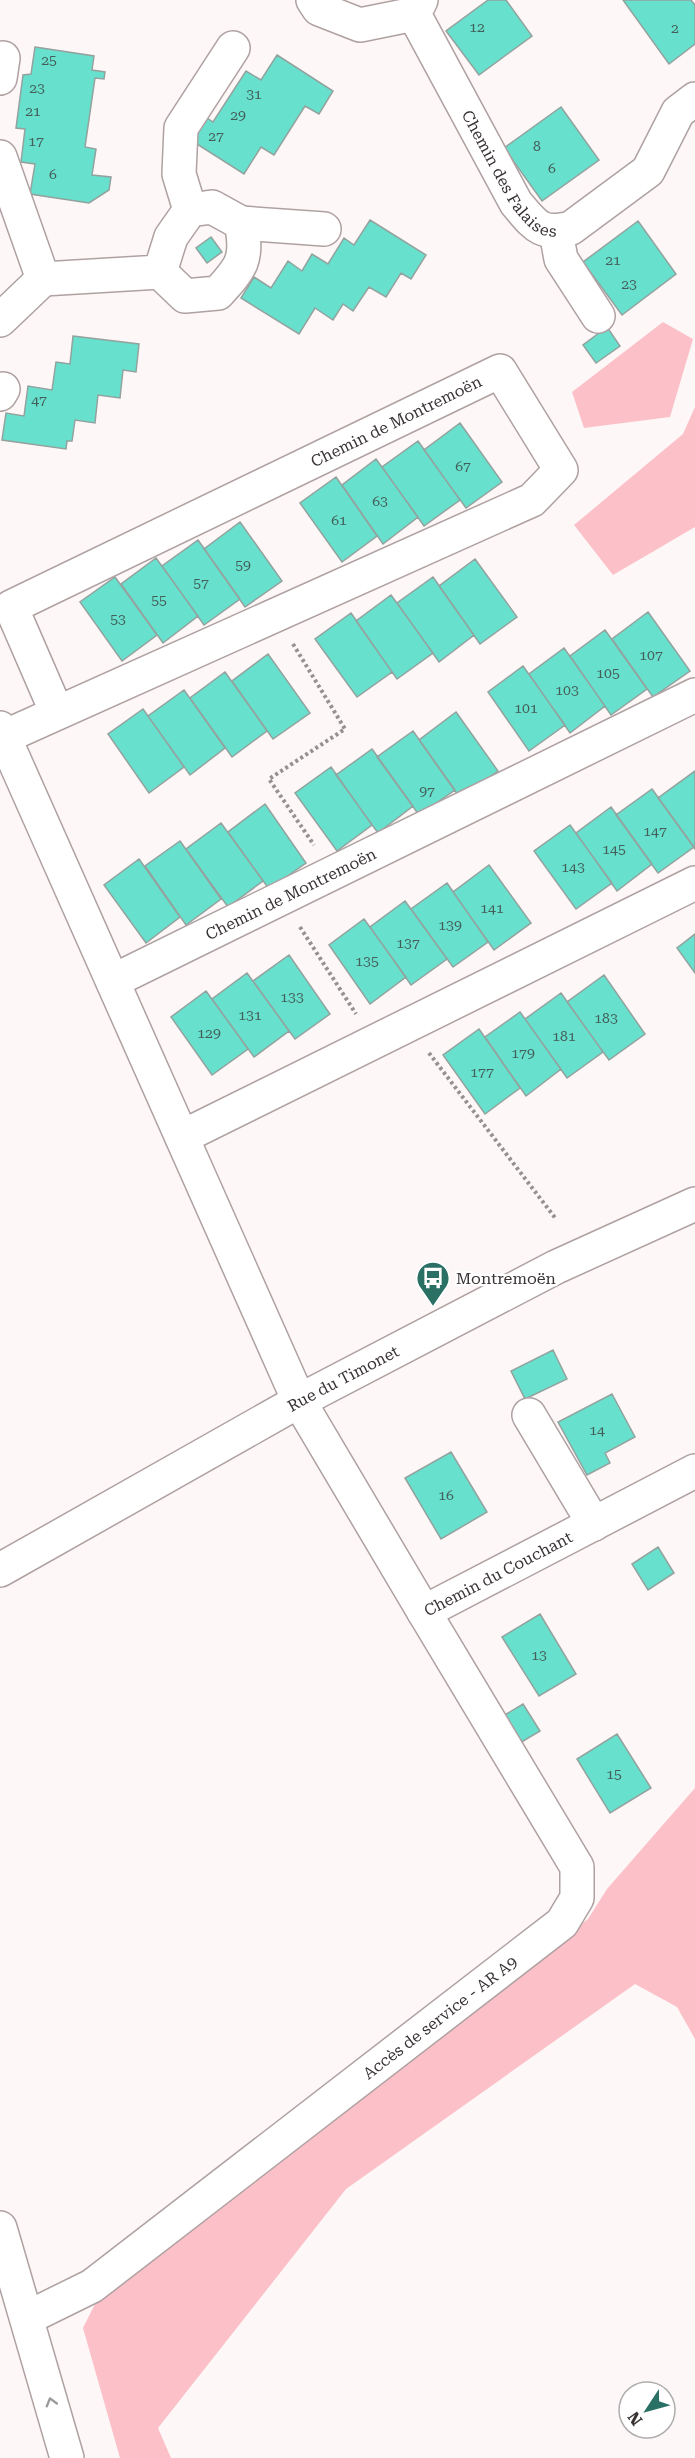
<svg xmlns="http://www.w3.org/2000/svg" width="695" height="2458" font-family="'Roboto Serif',serif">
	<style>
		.green { fill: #fcc1c8 }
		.building { fill: #67e1cd; stroke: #93a29e; stroke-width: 1.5 }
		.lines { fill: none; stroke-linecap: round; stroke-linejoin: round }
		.minor-casing { stroke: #afa1a2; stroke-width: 36 }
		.major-casing { stroke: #afa1a2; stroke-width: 36 }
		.highway-casing { stroke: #afa1a2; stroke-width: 36 }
		.path { stroke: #969091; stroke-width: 4; stroke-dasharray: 3 3; stroke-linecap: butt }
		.minor { stroke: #fff; stroke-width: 33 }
		.major { stroke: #fff; stroke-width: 33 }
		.highway { stroke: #fff; stroke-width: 33 }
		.oneway { stroke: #9c999a }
		.labels { text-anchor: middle; stroke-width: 4.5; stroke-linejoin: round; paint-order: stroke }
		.number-label { font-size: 14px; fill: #445e5a }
		.street-label { font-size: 16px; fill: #393334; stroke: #fff }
		.poi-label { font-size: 16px; fill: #393334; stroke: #fff; text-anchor: start }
	</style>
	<rect width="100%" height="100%" fill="#fdf7f7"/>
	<!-- green -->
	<path class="green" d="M 663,322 L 693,339 L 670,417 L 584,428 L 572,392 Z
		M 695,407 L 695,527 L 613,575 L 574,525 L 683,434 Z
		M 695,1788 L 695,2039 L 677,2007 L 635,1984 L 346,2189 L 158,2428 L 171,2458 L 120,2458 L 83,2328 L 97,2300 L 588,1919 L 607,1889 Z"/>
	<!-- building -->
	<path class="building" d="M 488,0 L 506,0 L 532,36 L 479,75 L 446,31 Z
		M 623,0 L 691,0 L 695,5 L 695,44 L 669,64 Z
		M 35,47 L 94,56 L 92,70 L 105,72 L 104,79 L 95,78 L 85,147 L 96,149 L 92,175 L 111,177 L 109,190 L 89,203 L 30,194 L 35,164 L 21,162 L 25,129 L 16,128 L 23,75 L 31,74 Z
		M 277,55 L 333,91 L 319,114 L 305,106 L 274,155 L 261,147 L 244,174 L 189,139 L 204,116 L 213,122 L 246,71 L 261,80 Z
		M 561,107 L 599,160 L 542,201 L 504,148 Z
		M 370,220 L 426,255 L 411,279 L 401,273 L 386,297 L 369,287 L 353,311 L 343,304 L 333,320 L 315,308 L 299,334 L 241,298 L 254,277 L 271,288 L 288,261 L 302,271 L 312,254 L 328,264 L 344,238 L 354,245 Z
		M 638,221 L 676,274 L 622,315 L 583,262 Z
		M 211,237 L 222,252 L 207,263 L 196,248 Z
		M 607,327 L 620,346 L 596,363 L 583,345 Z
		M 73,336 L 139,344 L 136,372 L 123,370 L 120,398 L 98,395 L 95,423 L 75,420 L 72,441 L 67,441 L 66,449 L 2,440 L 6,413 L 24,416 L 28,386 L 52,390 L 56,362 L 70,364 Z
		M 460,423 L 502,482 L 466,508 L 424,450 Z
		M 418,441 L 460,500 L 424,526 L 382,467 Z
		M 376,459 L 418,517 L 383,544 L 342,485 Z
		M 336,477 L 377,536 L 342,562 L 300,503 Z
		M 240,522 L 282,581 L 245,607 L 204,549 Z
		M 198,540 L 240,599 L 204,625 L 162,566 Z
		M 156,558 L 198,616 L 163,643 L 121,584 Z
		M 475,559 L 517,617 L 480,644 L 439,586 Z
		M 115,577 L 157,635 L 122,661 L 80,602 Z
		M 433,577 L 474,635 L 439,662 L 397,603 Z
		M 391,595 L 433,653 L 397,679 L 356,621 Z
		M 648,612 L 690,671 L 653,697 L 612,639 Z
		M 351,613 L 392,672 L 357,697 L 315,639 Z
		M 605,630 L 647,689 L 611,715 L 570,656 Z
		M 564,648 L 605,706 L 570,733 L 529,674 Z
		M 268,654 L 310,713 L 273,739 L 232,681 Z
		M 523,666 L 565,725 L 529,751 L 488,692 Z
		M 225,672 L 267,731 L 232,757 L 190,698 Z
		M 184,690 L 225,748 L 190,775 L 148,716 Z
		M 143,709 L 184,767 L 149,793 L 108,734 Z
		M 456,712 L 498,771 L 460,798 L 419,740 Z
		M 413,731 L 455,790 L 419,815 L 377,757 Z
		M 372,749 L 413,806 L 378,833 L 336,775 Z
		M 331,767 L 372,825 L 337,851 L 295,793 Z
		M 695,771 L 695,849 L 658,798 Z
		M 652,789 L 694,847 L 658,873 L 616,815 Z
		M 265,804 L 306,863 L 269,889 L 228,832 Z
		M 611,807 L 652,864 L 617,891 L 576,833 Z
		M 221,823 L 263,881 L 228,907 L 186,849 Z
		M 570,825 L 612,883 L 576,909 L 534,851 Z
		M 180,841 L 221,899 L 186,925 L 145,866 Z
		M 139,859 L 180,917 L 146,943 L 104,885 Z
		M 489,865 L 531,923 L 494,950 L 453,892 Z
		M 447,883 L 488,942 L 453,967 L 411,909 Z
		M 405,901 L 447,959 L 411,985 L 370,927 Z
		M 364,919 L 406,977 L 370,1004 L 329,945 Z
		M 695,934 L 695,973 L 677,948 Z
		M 289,955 L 330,1014 L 295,1039 L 253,981 Z
		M 247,973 L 289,1031 L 254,1057 L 212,999 Z
		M 604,975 L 645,1034 L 609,1060 L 567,1002 Z
		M 206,991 L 248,1049 L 212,1075 L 171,1017 Z
		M 561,993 L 603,1052 L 567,1078 L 525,1019 Z
		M 520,1012 L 561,1069 L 526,1096 L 485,1037 Z
		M 479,1029 L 520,1088 L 485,1114 L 443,1055 Z
		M 553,1350 L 567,1379 L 525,1399 L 511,1371 Z
		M 612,1394 L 635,1437 L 605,1453 L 610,1463 L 587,1475 L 558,1422 Z
		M 451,1452 L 487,1512 L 441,1539 L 405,1478 Z
		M 658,1547 L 674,1573 L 648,1590 L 632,1564 Z
		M 540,1614 L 576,1674 L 539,1696 L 502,1637 Z
		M 523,1704 L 540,1731 L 520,1743 L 503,1716 Z
		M 617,1734 L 651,1788 L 610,1813 L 577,1759 Z"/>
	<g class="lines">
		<!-- minor casing -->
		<g class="minor-casing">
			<g id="minor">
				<path d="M 313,0 L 319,9 L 360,25 L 414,14"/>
				<path id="s1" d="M 421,0 L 414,14 L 516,203 C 535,225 540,236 571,228 L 648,171 L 678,112 L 695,99"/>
				<path d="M 0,78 L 3,58"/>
				<path d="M 0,157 L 43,279 L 0,320"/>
				<path d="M 190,210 L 179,174 L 181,128 L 233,48"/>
				<path d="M 241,223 L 324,229"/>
				<path d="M 556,232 L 561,259 L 598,316"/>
				<path d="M 43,279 L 160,272 L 185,296 L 218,293 C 241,268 249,259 241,223 L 212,207 L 190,210 L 171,237 L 160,272"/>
				<path d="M 0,394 L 3,389"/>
				<path id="s2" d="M 0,728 L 299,1401 L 424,1612 L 695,1471"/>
				<path d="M 4,737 L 532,500 L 561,470 L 500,371 L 11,607 L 57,713"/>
				<path id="s3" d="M 113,981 L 695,695"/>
				<path d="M 182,1137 L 695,883"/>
				<path d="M 529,1415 L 594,1524"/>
				<path id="s4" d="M 27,2318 L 92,2286 L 562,1923 L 577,1898 L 577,1867 L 424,1612"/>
			</g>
		</g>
		<!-- major casing -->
		<g class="major-casing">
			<g id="major">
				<path id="s5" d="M 0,1570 L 299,1401 L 556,1267 L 695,1204"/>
			</g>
		</g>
		<!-- highway casing -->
		<g class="highway-casing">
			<path id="highway" d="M 0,2228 L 67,2458"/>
		</g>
		<!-- path -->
		<path class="path" d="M 293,644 L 345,729 L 269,779 L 314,845
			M 300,927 L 356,1014
			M 429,1053 L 556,1219"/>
		<!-- minor -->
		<use href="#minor" class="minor"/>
		<!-- major -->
		<use href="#major" class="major"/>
		<!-- highway -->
		<use href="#highway" class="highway"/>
	</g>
	<!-- one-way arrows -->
	<defs><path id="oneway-chevron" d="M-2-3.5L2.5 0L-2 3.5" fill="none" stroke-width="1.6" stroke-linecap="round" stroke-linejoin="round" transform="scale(1.5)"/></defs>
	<use class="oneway" href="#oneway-chevron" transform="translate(51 2402) rotate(-106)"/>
	<!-- icons -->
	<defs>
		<g id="bus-pin" transform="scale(1.725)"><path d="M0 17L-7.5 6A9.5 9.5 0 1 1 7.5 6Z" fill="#2a7065" stroke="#fff"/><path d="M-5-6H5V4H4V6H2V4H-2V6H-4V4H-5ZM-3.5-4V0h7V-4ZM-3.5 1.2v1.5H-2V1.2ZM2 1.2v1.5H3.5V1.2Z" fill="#fff"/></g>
	</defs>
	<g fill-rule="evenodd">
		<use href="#bus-pin" x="433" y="1278"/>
	</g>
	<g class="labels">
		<!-- number labels -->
		<g class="number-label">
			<text x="477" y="32">12</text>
			<text x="675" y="33">2</text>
			<text x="49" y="65">25</text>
			<text x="37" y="93">23</text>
			<text x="254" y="99">31</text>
			<text x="33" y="116">21</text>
			<text x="238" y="120">29</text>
			<text x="216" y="141">27</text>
			<text x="36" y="146">17</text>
			<text x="537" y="151">8</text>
			<text x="552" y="173">6</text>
			<text x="53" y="179">6</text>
			<text x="613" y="265">21</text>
			<text x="629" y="289">23</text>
			<text x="39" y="405">47</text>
			<text x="463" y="471">67</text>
			<text x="380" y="506">63</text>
			<text x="339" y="525">61</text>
			<text x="243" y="570">59</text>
			<text x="201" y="588">57</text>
			<text x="159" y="605">55</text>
			<text x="118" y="624">53</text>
			<text x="651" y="660">107</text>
			<text x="608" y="678">105</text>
			<text x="567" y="695">103</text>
			<text x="526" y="713">101</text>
			<text x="427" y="796">97</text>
			<text x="655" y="836">147</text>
			<text x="614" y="854">145</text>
			<text x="573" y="872">143</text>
			<text x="492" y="913">141</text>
			<text x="450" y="930">139</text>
			<text x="408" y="948">137</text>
			<text x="367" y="966">135</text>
			<text x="292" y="1002">133</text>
			<text x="250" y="1020">131</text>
			<text x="606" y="1023">183</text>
			<text x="209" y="1038">129</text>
			<text x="564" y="1041">181</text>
			<text x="523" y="1058">179</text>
			<text x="482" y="1077">177</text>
			<text x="597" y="1435">14</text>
			<text x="446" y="1500">16</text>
			<text x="539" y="1660">13</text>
			<text x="614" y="1779">15</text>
		</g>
		<!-- street labels -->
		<g class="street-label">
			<text dy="6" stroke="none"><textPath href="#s1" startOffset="204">Chemin des Falaises</textPath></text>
			<text transform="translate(396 421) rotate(-26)" y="6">Chemin de Montremoën</text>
			<text dy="6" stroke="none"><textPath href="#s3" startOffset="198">Chemin de Montremoën</textPath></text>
			<text dy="6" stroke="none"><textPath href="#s5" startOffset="393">Rue du Timonet</textPath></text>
			<text dy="6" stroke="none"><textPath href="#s2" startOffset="1065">Chemin du Couchant</textPath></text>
			<text dy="6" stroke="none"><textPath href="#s4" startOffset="512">Accès de service - AR A9</textPath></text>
		</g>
		<!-- poi labels -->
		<g class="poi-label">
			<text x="456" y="1284">Montremoën</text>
		</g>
	</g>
	<!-- north arrow -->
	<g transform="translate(647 2410) rotate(234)"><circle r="28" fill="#ffffff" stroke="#b0adae" stroke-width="1.5"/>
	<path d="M0-4.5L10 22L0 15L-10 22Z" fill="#2a7065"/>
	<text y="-9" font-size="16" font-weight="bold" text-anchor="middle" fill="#393334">N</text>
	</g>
</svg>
